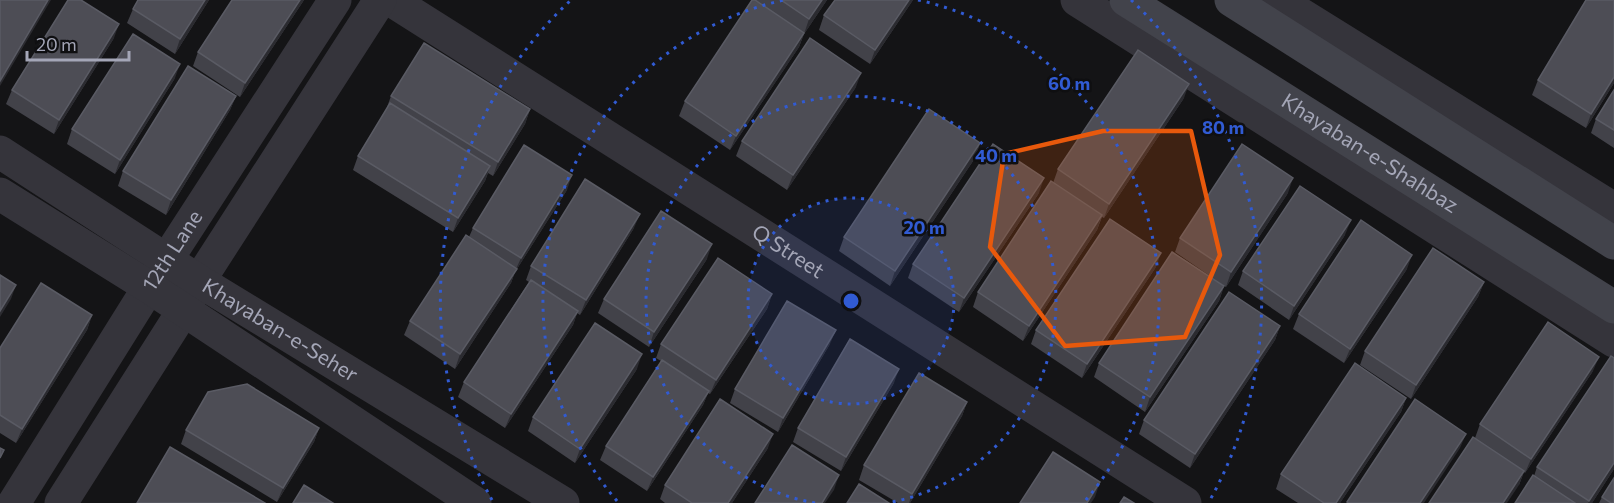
<svg xmlns="http://www.w3.org/2000/svg" width="1614" height="503" font-family="Commissioner,sans-serif">
	<style>
		.lines { fill: none; stroke-linecap: round; stroke-linejoin: round }
		.minor { stroke: #35343b; stroke-width: 33 }
		.tertiary { stroke: #35343b; stroke-width: 33 }
		.secondary { stroke: #42434b; stroke-width: 33 }
		.wall { fill: #424249 }
		.shaded-wall { fill: #2b2b30 }
		.building { fill: #4d4d55; stroke: #5a5b64; stroke-width: 1.5 }
		.marked { fill: #e8590c; fill-opacity: 0.2; stroke: #e8590c; stroke-width: 4.5; stroke-linejoin: round }
		.ring { fill: none; stroke: #315bd3; stroke-width: 3; stroke-dasharray: 3 6 }
		.labels { text-anchor: middle; stroke-width: 5; stroke-linejoin: round; paint-order: stroke }
		.street-label { font-size: 21px; fill: #a4a6b7; stroke: #0f0f11 }
		.centre { fill: #315bd3; stroke: #0f0f11; stroke-width: 3 }
		.ring-label { font-size: 18px; text-anchor: middle; font-weight: bold; fill: #315bd3; stroke: #0f0f11; stroke-width: 5; stroke-linejoin: round; paint-order: stroke }
	</style>
	<rect width="100%" height="100%" fill="#141416"/>
	<g class="lines">
		<!-- minor -->
		<g class="minor">
			<path id="s1" d="M 391,0 L 1185,503"/>
			<path d="M 1077,0 L 1614,341"/>
			<path d="M 1278,0 L 1614,209"/>
			<path id="s2" d="M 14,503 L 149,287 L 335,0"/>
			<path d="M 61,503 L 183,311 L 199,281 L 380,0"/>
		</g>
		<!-- tertiary -->
		<g class="tertiary">
			<path id="s3" d="M 0,152 L 199,281 L 563,503"/>
			<path d="M 0,194 L 149,287 L 475,503"/>
		</g>
		<!-- secondary -->
		<g class="secondary">
			<path id="s4" d="M 1126,0 L 1614,307"/>
			<path d="M 1231,0 L 1614,243"/>
		</g>
	</g>
	<!-- wall -->
	<path class="wall" d="M 138,0 L 209,0 L 175,54 L 127,23 L 133,9 Z
		M 232,0 L 304,0 L 240,97 L 193,66 L 198,52 Z
		M 752,0 L 827,0 L 804,34 L 799,47 L 730,150 L 679,116 L 685,101 Z
		M 913,0 L 870,64 L 819,30 L 824,15 Z
		M 1614,0 L 1614,83 L 1586,128 L 1532,95 L 1538,80 Z
		M 114,38 L 54,134 L 6,104 L 12,90 Z
		M 175,78 L 115,174 L 67,144 L 72,129 Z
		M 856,87 L 787,190 L 736,156 L 742,141 Z
		M 1614,90 L 1614,148 L 1591,133 L 1596,119 Z
		M 236,96 L 230,110 L 166,215 L 118,186 L 123,171 Z
		M 391,96 L 530,109 L 525,124 L 493,176 L 488,173 L 485,181 L 453,232 L 353,170 L 358,156 L 386,110 Z
		M 1184,98 L 1104,218 L 1102,217 L 1097,230 L 1023,341 L 973,307 L 978,292 L 1053,183 L 1058,169 Z
		M 980,143 L 975,158 L 890,286 L 839,251 L 844,237 Z
		M 567,190 L 515,272 L 511,283 L 455,369 L 404,335 L 410,321 L 469,237 L 473,228 Z
		M 1039,193 L 959,312 L 908,278 L 913,264 Z
		M 1288,193 L 1226,287 L 1175,252 L 1180,238 Z
		M 634,228 L 580,315 L 577,313 L 573,325 L 505,428 L 458,397 L 464,382 L 529,282 L 526,280 L 531,266 Z
		M 1345,235 L 1289,320 L 1238,285 L 1243,271 Z
		M 707,259 L 649,347 L 598,313 L 604,299 Z
		M 1156,267 L 1082,378 L 1031,344 L 1036,330 Z
		M 1407,269 L 1344,363 L 1293,329 L 1299,314 Z
		M 1484,282 L 1478,297 L 1411,399 L 1360,365 L 1365,351 Z
		M 1224,286 L 1219,301 L 1145,412 L 1094,377 L 1099,363 Z
		M 772,294 L 767,309 L 710,394 L 708,393 L 703,405 L 647,491 L 600,460 L 606,446 L 661,361 L 656,358 L 661,344 Z
		M 92,315 L 87,330 L 16,443 L 0,433 L 0,348 Z
		M 1280,326 L 1275,340 L 1190,468 L 1139,434 L 1144,420 Z
		M 830,344 L 778,432 L 730,403 L 735,389 Z
		M 1614,358 L 1614,469 L 1592,503 L 1515,503 L 1534,476 L 1537,467 Z
		M 637,369 L 575,463 L 528,431 L 533,417 Z
		M 1593,371 L 1525,473 L 1524,472 L 1519,485 L 1475,438 L 1480,424 Z
		M 894,383 L 841,471 L 793,442 L 798,428 Z
		M 1406,398 L 1401,412 L 1340,503 L 1298,503 L 1276,489 L 1281,474 Z
		M 967,402 L 962,416 L 910,503 L 898,503 L 859,480 L 864,465 Z
		M 319,428 L 314,442 L 277,502 L 181,444 L 186,430 Z
		M 768,448 L 732,503 L 665,503 L 660,499 L 665,485 Z
		M 1602,497 L 1614,503 L 1599,503 Z"/>
	<!-- shaded-wall -->
	<path class="shaded-wall" d="M 48,0 L 51,0 L 0,86 L 0,81 Z
		M 205,0 L 209,0 L 175,54 L 180,39 Z
		M 300,0 L 304,0 L 240,97 L 245,83 Z
		M 822,0 L 827,0 L 804,34 L 809,19 Z
		M 909,0 L 913,0 L 870,64 L 875,50 Z
		M 119,24 L 114,38 L 54,134 L 59,120 Z
		M 804,33 L 799,47 L 730,150 L 736,136 Z
		M 180,64 L 175,78 L 115,174 L 120,160 Z
		M 861,73 L 856,87 L 787,190 L 793,175 Z
		M 1614,77 L 1614,83 L 1586,128 L 1591,114 Z
		M 1189,84 L 1184,98 L 1104,218 L 1109,204 Z
		M 236,96 L 230,110 L 166,215 L 171,200 Z
		M 530,109 L 525,124 L 493,176 L 498,162 Z
		M 980,143 L 975,158 L 890,286 L 895,271 Z
		M 490,166 L 485,181 L 453,232 L 458,218 Z
		M 572,175 L 567,190 L 515,272 L 511,283 L 455,369 L 460,354 L 516,269 L 521,258 Z
		M 1044,178 L 1039,193 L 959,312 L 964,298 Z
		M 1293,178 L 1288,193 L 1226,287 L 1231,272 Z
		M 640,214 L 634,228 L 580,315 L 586,300 Z
		M 1102,215 L 1097,230 L 1023,341 L 1029,326 Z
		M 1351,220 L 1345,235 L 1289,320 L 1294,306 Z
		M 712,244 L 707,259 L 649,347 L 654,332 Z
		M 1161,253 L 1156,267 L 1082,378 L 1087,364 Z
		M 1412,255 L 1407,269 L 1344,363 L 1350,349 Z
		M 1484,282 L 1478,297 L 1411,399 L 1416,385 Z
		M 16,285 L 11,299 L 0,317 L 0,311 Z
		M 1224,286 L 1219,301 L 1145,412 L 1150,397 Z
		M 772,294 L 767,309 L 710,394 L 716,380 Z
		M 578,311 L 573,325 L 505,428 L 511,414 Z
		M 92,315 L 87,330 L 16,443 L 22,429 Z
		M 1280,326 L 1275,340 L 1190,468 L 1195,454 Z
		M 836,330 L 830,344 L 778,432 L 783,418 Z
		M 642,354 L 637,369 L 575,463 L 580,449 Z
		M 1599,357 L 1593,371 L 1525,473 L 1531,459 Z
		M 899,369 L 894,383 L 841,471 L 846,457 Z
		M 709,391 L 703,405 L 647,491 L 653,477 Z
		M 1406,398 L 1401,412 L 1340,503 L 1336,503 Z
		M 967,402 L 962,416 L 910,503 L 909,503 L 912,494 Z
		M 319,428 L 314,442 L 277,502 L 283,488 Z
		M 773,434 L 768,448 L 732,503 L 728,503 Z
		M 1466,434 L 1460,448 L 1424,503 L 1420,503 Z
		M 1614,463 L 1614,469 L 1592,503 L 1588,503 Z
		M 1524,471 L 1519,485 L 1507,503 L 1503,503 Z
		M 839,475 L 834,490 L 825,503 L 822,503 Z
		M 1100,482 L 1095,497 L 1091,503 L 1087,503 Z"/>
	<!-- building -->
	<path class="building" d="M 0,0 L 48,0 L 0,81 Z
		M 68,0 L 81,0 L 119,24 L 59,120 L 12,90 Z
		M 138,0 L 205,0 L 180,39 L 133,9 Z
		M 232,0 L 300,0 L 245,83 L 198,52 Z
		M 752,0 L 755,0 L 804,33 L 736,136 L 685,101 Z
		M 781,0 L 822,0 L 809,19 Z
		M 835,0 L 909,0 L 875,50 L 824,15 Z
		M 1586,0 L 1614,0 L 1614,77 L 1591,114 L 1538,80 Z
		M 133,34 L 180,64 L 120,160 L 72,129 Z
		M 810,38 L 861,73 L 793,175 L 742,141 Z
		M 424,43 L 530,109 L 498,162 L 391,96 Z
		M 1138,50 L 1189,84 L 1109,204 L 1058,169 Z
		M 188,66 L 236,96 L 171,200 L 123,171 Z
		M 1614,90 L 1614,130 L 1596,119 Z
		M 390,103 L 490,166 L 458,218 L 358,156 Z
		M 929,109 L 980,143 L 895,271 L 844,237 Z
		M 993,144 L 1044,178 L 964,298 L 913,264 Z
		M 1242,144 L 1293,178 L 1231,272 L 1180,238 Z
		M 524,145 L 572,175 L 521,258 L 473,228 Z
		M 585,179 L 640,214 L 586,300 L 531,266 Z
		M 1051,181 L 1102,215 L 1029,326 L 978,292 Z
		M 1300,186 L 1351,220 L 1294,306 L 1243,271 Z
		M 661,211 L 712,244 L 654,332 L 604,299 Z
		M 1110,219 L 1161,253 L 1087,364 L 1036,330 Z
		M 1361,220 L 1412,255 L 1350,349 L 1299,314 Z
		M 466,235 L 517,269 L 460,354 L 410,321 Z
		M 1433,248 L 1484,282 L 1416,385 L 1365,351 Z
		M 1172,252 L 1224,286 L 1150,397 L 1099,363 Z
		M 718,258 L 772,294 L 716,380 L 661,344 Z
		M 0,275 L 16,285 L 0,311 Z
		M 531,280 L 578,311 L 511,414 L 464,382 Z
		M 41,283 L 92,315 L 22,429 L 0,415 L 0,348 Z
		M 1229,292 L 1280,326 L 1195,454 L 1144,420 Z
		M 787,301 L 836,330 L 783,418 L 735,389 Z
		M 1548,322 L 1599,357 L 1531,459 L 1480,424 Z
		M 595,323 L 642,354 L 580,449 L 533,417 Z
		M 850,339 L 899,369 L 846,457 L 798,428 Z
		M 1611,356 L 1614,358 L 1614,463 L 1589,501 L 1537,467 Z
		M 662,360 L 709,391 L 653,477 L 606,446 Z
		M 1355,363 L 1406,398 L 1336,503 L 1324,503 L 1281,474 Z
		M 919,373 L 967,402 L 912,494 L 864,465 Z
		M 247,384 L 319,428 L 283,488 L 186,430 L 208,392 Z
		M 720,399 L 773,434 L 728,503 L 692,503 L 665,485 Z
		M 1415,399 L 1466,434 L 1420,503 L 1349,503 L 1347,502 Z
		M 1473,437 L 1524,471 L 1503,503 L 1429,503 Z
		M 792,445 L 839,475 L 822,503 L 755,503 Z
		M 170,447 L 265,503 L 137,503 Z
		M 0,448 L 4,450 L 0,458 Z
		M 1053,452 L 1100,482 L 1087,503 L 1020,503 Z
		M 1533,475 L 1575,503 L 1515,503 Z
		M 1614,478 L 1614,503 L 1611,503 L 1602,497 Z
		M 859,484 L 889,503 L 847,503 Z
		M 304,485 L 333,503 L 293,503 Z
		M 1124,497 L 1134,503 L 1120,503 Z"/>
	<!-- marked area -->
	<path class="marked" d="M 1103,131 L 1191,131 L 1220,255 L 1185,337 L 1065,346 L 990,247 L 1004,154 Z"/>
	<!-- distance rings -->
	<circle cx="851" cy="301" r="103" fill="#315bd3" fill-opacity=".12"/>
	<g class="ring">
		<circle cx="851" cy="301" r="103"/>
		<path d="M815 503A205 205 0 1 1 887 503"/>
		<path d="M617 501A308 308 0 0 1 784 0M918 0A308 308 0 0 1 1085 501"/>
		<path d="M492 500A411 411 0 0 1 571 0M1131 0A411 411 0 0 1 1210 500"/>
	</g>
	<g class="labels">
		<!-- street labels -->
		<g class="street-label">
			<text dy="7" stroke="none"><textPath href="#s4" startOffset="288">Khayaban-e-Shahbaz</textPath></text>
			<text dy="7" stroke="none"><textPath href="#s2" startOffset="298">12th Lane</textPath></text>
			<text dy="7" stroke="none"><textPath href="#s1" startOffset="470">Q Street</textPath></text>
			<text dy="7" stroke="none"><textPath href="#s3" startOffset="332">Khayaban-e-Seher</textPath></text>
		</g>
	</g>
	<circle cx="851" cy="301" r="9" class="centre"/>
	<g class="ring-label">
		<text x="1069" y="90">60 m</text>
		<text x="1223" y="134">80 m</text>
		<text x="996" y="162">40 m</text>
		<text x="924" y="234">20 m</text>
	</g>
	<!-- scale -->
	<path d="M27 51v9h102v-9" fill="none" stroke="#a4a6b7" stroke-width="3"/>
	<text x="36" y="51" font-size="18" fill="#a4a6b7" stroke="#0f0f11" stroke-width="4.5" paint-order="stroke">20 m</text>
</svg>
